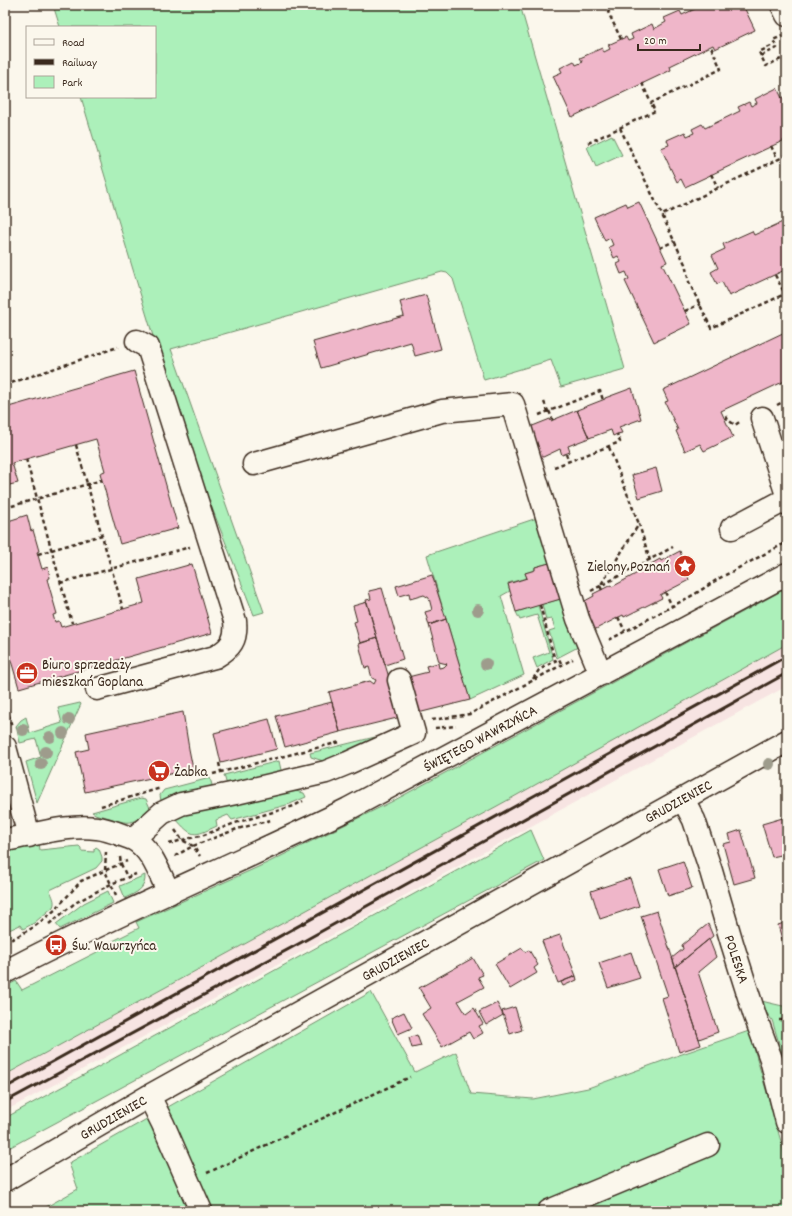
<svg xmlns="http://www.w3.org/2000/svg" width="792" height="1216" font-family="Dekko,sans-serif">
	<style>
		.built { fill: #f7e4e2 }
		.green { fill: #acf0ba; stroke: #748d6c }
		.building { fill: #efb6c9; stroke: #3b2a1e }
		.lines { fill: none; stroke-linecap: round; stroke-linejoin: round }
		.minor-casing { stroke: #3b2a1e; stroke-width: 25 }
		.path { stroke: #3b2a1e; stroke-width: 2.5; stroke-dasharray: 4 3; stroke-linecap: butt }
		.minor { stroke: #fbf7ec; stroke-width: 22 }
		.rail { stroke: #3b2a1e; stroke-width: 3 }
		.tree { fill: #9e9c8c }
		.labels { text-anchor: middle; stroke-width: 4; stroke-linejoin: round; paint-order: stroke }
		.poi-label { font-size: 15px; fill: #3b2a1e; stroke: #fbf7ec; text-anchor: start }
		.street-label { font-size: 15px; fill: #3b2a1e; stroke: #fbf7ec }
	</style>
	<rect width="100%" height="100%" fill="#fbf7ec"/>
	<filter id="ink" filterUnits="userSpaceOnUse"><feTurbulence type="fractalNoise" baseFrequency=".025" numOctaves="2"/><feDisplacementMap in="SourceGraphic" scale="8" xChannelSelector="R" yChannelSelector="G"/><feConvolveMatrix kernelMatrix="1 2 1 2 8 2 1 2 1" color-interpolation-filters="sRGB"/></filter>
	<g filter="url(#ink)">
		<!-- built -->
		<path class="built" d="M 787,644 L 787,686 L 292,957 L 5,1111 L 5,1075 L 510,799 Z"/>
		<!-- green -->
		<path class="green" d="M 53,5 L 520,5 L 625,369 L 561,387 L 551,360 L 484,380 L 453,279 L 447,273 L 442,272 L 171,349 L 264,612 L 254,615 L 181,429 L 81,97 L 155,97 L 155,27 L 60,27 Z
			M 612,135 L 622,155 L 596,167 L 587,147 Z
			M 540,517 L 553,562 L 535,567 L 535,570 L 525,573 L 527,578 L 508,583 L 510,591 L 501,596 L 524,675 L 470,700 L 427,555 Z
			M 787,588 L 787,644 L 510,799 L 5,1075 L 5,987 L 16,981 L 22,990 L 103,949 L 105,945 L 139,928 L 136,922 L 267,863 L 393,801 Z
			M 564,598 L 578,647 L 557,658 L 549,631 L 555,629 L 552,619 L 546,620 L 542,604 Z
			M 538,605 L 553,659 L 537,668 L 533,658 L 549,652 L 537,615 L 520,620 L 516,612 Z
			M 80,703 L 81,704 L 37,803 L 26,762 L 41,757 L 36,739 L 20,743 L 16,726 L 21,720 L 26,717 L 30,733 L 62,723 L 58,708 Z
			M 375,737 L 374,741 L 327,761 L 323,761 L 311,757 L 310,753 Z
			M 279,761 L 281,770 L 280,775 L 229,786 L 226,782 L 224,775 Z
			M 210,778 L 212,785 L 209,789 L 181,793 L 161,801 L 160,795 L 164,790 Z
			M 291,790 L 304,793 L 306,797 L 290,804 L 232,820 L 228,815 L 216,820 L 217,826 C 193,837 193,838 175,818 L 190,811 Z
			M 141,798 L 146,799 L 150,808 C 132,823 133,826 110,818 C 103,816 97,816 92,812 Z
			M 531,830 L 544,860 L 5,1150 L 5,1118 Z
			M 39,843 L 40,850 L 79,846 L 81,848 L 81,851 L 94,852 L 94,849 L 96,847 L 99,849 L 102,857 L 102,861 L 96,868 L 50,890 C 52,896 56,901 53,907 L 34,923 L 23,929 L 20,925 L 9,930 L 10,933 L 9,937 L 5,939 L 5,850 Z
			M 145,875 C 146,889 136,893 125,898 L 120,886 Z
			M 108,891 L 113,903 L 60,929 L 56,924 L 84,903 Z
			M 371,992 L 415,1072 L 456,1052 L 471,1094 L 533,1099 L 588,1088 L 679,1055 L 749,1031 L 787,1162 L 787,1211 L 39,1211 L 78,1189 L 69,1163 Z
			M 757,1000 L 787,1007 L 787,1070 L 772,1020 Z"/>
		<!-- building -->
		<path class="building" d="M 693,5 L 743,5 L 755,30 L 715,49 L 713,45 L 670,66 L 671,70 L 572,117 L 553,76 L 562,72 L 560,68 L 574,61 L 576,65 L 583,62 L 580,58 L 602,48 L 604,52 L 610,49 L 608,45 L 626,37 L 628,41 L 633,39 L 631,34 L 652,24 L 654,29 L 666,22 L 664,18 L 680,11 L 682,15 L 695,9 Z
			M 777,88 L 782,98 L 786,96 L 787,97 L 787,139 L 685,187 L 681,179 L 677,182 L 661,148 L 669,145 L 667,140 L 685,132 L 687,136 L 694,133 L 692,129 L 702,124 L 705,128 L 740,111 L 738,107 L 749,102 L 751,106 L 757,103 L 755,99 Z
			M 639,202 L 667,262 L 662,264 L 691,324 L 654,342 L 625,281 L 629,279 L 626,272 L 621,274 L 617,264 L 621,262 L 618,256 L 614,258 L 609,247 L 613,245 L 610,238 L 605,241 L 594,217 L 626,203 L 628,207 Z
			M 787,220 L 787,269 L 729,296 L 722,282 L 717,284 L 711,272 L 718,268 L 712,255 L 725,249 L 723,244 L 752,231 L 754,235 Z
			M 426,295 L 441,349 L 415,356 L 411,342 L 321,368 L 313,342 L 404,316 L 400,302 Z
			M 787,331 L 787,380 L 721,411 L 733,437 L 704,451 L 700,444 L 685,451 L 676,431 L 678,430 L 665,402 L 668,401 L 663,390 Z
			M 134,371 L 178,528 L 120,544 L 100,473 L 105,471 L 96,439 L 12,463 L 18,483 L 5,486 L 5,408 Z
			M 632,388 L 641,419 L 619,427 L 622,433 L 617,434 L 613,436 L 611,430 L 589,438 L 577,410 L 605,399 L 605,398 Z
			M 577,410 L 589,438 L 568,446 L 570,452 L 562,455 L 560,449 L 541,458 L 530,427 L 550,419 L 551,421 L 553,420 Z
			M 656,468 L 662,491 L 639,498 L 632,475 Z
			M 27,515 L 31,531 L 33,530 L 39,551 L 37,552 L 42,569 L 48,567 L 50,578 L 47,579 L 57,614 L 53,615 L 55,622 L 59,621 L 61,627 L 144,603 L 141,591 L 142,590 L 139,579 L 192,564 L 212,633 L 19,688 L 5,640 L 5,522 Z
			M 680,551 L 689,580 L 660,595 L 662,598 L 624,617 L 623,615 L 594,630 L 588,618 L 590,616 L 583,602 L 594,596 L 593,594 L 611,585 L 612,587 L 643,570 L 642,568 L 651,564 L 660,559 L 661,561 Z
			M 553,562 L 564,598 L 516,612 L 508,584 L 527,578 L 525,573 L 535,570 L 535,567 Z
			M 432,575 L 446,619 L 429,625 L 425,612 L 432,610 L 429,598 L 424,595 L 410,599 L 409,593 L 399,596 L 396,586 Z
			M 382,588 L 403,659 L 385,665 L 366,600 L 371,599 L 369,591 Z
			M 367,602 L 377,638 L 360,643 L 354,622 L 357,621 L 353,606 Z
			M 446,619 L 470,700 L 418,713 L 408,677 L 428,672 L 426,666 L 438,663 L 439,668 L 444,667 L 447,664 L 439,662 L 429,625 Z
			M 377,638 L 401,717 L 340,732 L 329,692 L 370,681 L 374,684 L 376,680 L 372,678 L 369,667 L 365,668 L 359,644 Z
			M 332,702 L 340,732 L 285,747 L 276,716 Z
			M 183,712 L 189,749 L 193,769 L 85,792 L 76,752 L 89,749 L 86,733 Z
			M 269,719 L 277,749 L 221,763 L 214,733 Z
			M 786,817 L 787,822 L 787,865 L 784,866 L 781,855 L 772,857 L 762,824 Z
			M 741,830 L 755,878 L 734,884 L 723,844 L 731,842 L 729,834 Z
			M 683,861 L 692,888 L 668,896 L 659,869 Z
			M 630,878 L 639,906 L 600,919 L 591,891 Z
			M 657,911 L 701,1045 L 679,1052 L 662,998 L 668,996 L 641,916 Z
			M 787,922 L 787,949 L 785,950 L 778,925 Z
			M 708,924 L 713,936 L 675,967 L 672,958 L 683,949 L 682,945 Z
			M 560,935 L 576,976 L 558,983 L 542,941 Z
			M 709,939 L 716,957 L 698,972 L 718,1032 L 699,1039 L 675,967 Z
			M 522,948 L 525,952 L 529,950 L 538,965 L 534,968 L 537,973 L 510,989 L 495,964 Z
			M 631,952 L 640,978 L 608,988 L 599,963 Z
			M 473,958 L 483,975 L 478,977 L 484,987 L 458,1001 L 466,1014 L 474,1008 L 483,1024 L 479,1026 L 483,1033 L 473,1039 L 469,1032 L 442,1047 L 422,1014 L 431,1008 L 419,988 Z
			M 576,976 L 577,980 L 563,986 L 561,982 Z
			M 497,1003 L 503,1015 L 486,1025 L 479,1012 Z
			M 515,1007 L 522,1030 L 510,1034 L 502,1011 Z
			M 404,1012 L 412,1028 L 398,1034 L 391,1018 Z
			M 417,1035 L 421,1046 L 412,1048 L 409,1038 Z"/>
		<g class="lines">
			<!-- minor casing -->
			<g class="minor-casing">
				<path id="minor" d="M 782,5 L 787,15
					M 762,418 L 787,495
					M 254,464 L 442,411 L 513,404 L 578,619 L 601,674
					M 732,528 L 787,499
					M 97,689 L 215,657 C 231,648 237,640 235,621 L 148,347 L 137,341
					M 5,747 L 29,836
					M 683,799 L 694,820 L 711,871 L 732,943 L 755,1016 L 771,1059 L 787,1122
					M 133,839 C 152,849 160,875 169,893
					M 5,840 C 34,835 68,824 97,828 C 109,829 121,835 133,839 L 162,813 L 181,804 L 236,793 L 326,772 L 348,763 L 414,733 L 399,680
					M 5,972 C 117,913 234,865 348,809 L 787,574
					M 149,1096 L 163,1124 L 201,1211
					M 5,1180 L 149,1096 L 787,741
					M 549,1211 L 708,1145"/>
			</g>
			<!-- path -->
			<path class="path" d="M 621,39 L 608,12 L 623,5
				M 761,56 L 759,52 L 771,46
				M 781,59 L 766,66 L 761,56 L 777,48 L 773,40 L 782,36
				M 642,83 L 651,103 L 721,69 L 711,47
				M 620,128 L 662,215
				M 588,143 L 655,111 L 651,103
				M 771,146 L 778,160
				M 787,155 L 662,215 L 685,264 L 689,282 L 711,328 L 787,293
				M 711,174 L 718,188
				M 660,248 L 674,241
				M 775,275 L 785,294
				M 685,311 L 700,304
				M 5,385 L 118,347
				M 544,402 L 548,411
				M 777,405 L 787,400
				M 549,411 L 553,420
				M 539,415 L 600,391 L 603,400
				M 726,416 L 728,420 L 735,425 L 741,421
				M 76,445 L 123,609
				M 609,447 L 639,524
				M 566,454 L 569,462
				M 26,459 L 72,623
				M 554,467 L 620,442 L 617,434
				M 5,508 L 102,480
				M 38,554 L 102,535
				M 60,583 L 190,547
				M 602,590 L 600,586 L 639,524 L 651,564
				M 591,591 L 673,547
				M 665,592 L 672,606
				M 540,605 L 555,661 L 559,659 L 562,665
				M 618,617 L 625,631
				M 609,640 L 695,594 L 718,579 L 787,542
				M 533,679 L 539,670 L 555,661
				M 5,701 L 12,727
				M 432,720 L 470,714 L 573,659
				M 435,728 L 456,726
				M 219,763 L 221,772
				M 213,774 L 340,742
				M 101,806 L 161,788
				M 175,830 L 182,840 L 193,846 L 200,856
				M 169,844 L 182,840 L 204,835 L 235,823 L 294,806 L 303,801
				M 106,852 L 105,871 L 116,895
				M 175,856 L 193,846 L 237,829 L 271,820
				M 120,857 L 121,864 L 127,877
				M 49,924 L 75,903 L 111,884 L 136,874
				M 5,943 L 34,927 L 55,910 L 81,881 L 127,861
				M 779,1020 L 787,1020
				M 207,1173 L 410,1077"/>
			<!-- minor -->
			<use href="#minor" class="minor"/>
			<!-- rail -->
			<path class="rail" d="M 5,1088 C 267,946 527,801 787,656
				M 5,1102 L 302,942 L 787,673"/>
		</g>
		<!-- trees -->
		<g class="tree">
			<circle cx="478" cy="610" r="6"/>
			<circle cx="486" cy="664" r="6"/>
			<circle cx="69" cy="719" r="6"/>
			<circle cx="23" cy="730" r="6"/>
			<circle cx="63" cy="733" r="6"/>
			<circle cx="50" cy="737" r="6"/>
			<circle cx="46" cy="752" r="6"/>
			<circle cx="41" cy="764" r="6"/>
			<circle cx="769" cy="764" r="6"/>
		</g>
	</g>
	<!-- icons -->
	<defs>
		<g id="sight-disc" transform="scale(1.15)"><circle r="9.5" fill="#c8321e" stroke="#fbf7ec"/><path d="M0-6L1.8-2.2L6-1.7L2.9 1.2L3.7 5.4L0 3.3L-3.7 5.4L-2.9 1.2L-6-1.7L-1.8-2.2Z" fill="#fff"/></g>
		<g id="office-disc" transform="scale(1.15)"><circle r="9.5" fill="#c8321e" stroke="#fbf7ec"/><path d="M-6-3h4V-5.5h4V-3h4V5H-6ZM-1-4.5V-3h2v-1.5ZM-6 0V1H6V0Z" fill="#fff"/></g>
		<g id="supermarket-disc" transform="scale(1.15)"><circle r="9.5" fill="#c8321e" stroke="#fbf7ec"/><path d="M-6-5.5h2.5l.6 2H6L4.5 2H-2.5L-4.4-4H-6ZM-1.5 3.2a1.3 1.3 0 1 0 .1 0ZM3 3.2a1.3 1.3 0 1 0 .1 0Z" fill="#fff"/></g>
		<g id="bus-disc" transform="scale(1.15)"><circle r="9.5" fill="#c8321e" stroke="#fbf7ec"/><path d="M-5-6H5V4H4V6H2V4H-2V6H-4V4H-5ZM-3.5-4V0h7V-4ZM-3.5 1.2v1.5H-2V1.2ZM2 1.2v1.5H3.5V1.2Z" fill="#fff"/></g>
	</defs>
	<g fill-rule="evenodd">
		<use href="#sight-disc" x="685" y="566"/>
		<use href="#office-disc" x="27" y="673"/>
		<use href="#supermarket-disc" x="159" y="771"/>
		<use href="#bus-disc" x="56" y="945"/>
	</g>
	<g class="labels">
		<!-- poi labels -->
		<g class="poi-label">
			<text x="670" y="571" text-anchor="end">Zielony Poznań</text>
			<text x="42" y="669">Biuro sprzedaży<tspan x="42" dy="17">mieszkań Goplana</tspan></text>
			<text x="174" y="776">Żabka</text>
			<text x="72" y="950">Św. Wawrzyńca</text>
		</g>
		<!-- street labels -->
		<g class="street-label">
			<text transform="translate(480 738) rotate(-28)" y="5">ŚWIĘTEGO WAWRZYŃCA</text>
			<text transform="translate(678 801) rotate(-29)" y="5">GRUDZIENIEC</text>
			<text transform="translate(395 959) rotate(-29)" y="5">GRUDZIENIEC</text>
			<text transform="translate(737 959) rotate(72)" y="5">POLESKA</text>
			<text transform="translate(113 1117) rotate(-30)" y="5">GRUDZIENIEC</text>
		</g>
	</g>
	<!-- margin -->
	<rect width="792" height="1216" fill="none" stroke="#fbf7ec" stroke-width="20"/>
	<rect x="10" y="10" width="772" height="1196" fill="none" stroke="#3b2a1e" stroke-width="1.5" filter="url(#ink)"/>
	<!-- legend -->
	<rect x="26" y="26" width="130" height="72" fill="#fbf7ec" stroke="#aea59a"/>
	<rect x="34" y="39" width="20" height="6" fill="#fbf7ec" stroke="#aea59a"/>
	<text x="62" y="46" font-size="12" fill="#3b2a1e">Road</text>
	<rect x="34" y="59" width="20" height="6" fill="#3b2a1e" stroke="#aea59a"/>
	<text x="62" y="66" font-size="12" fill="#3b2a1e">Railway</text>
	<rect x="34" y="76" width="20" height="12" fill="#acf0ba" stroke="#aea59a"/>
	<text x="62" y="86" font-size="12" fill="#3b2a1e">Park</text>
	<!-- scale -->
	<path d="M638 44v6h62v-6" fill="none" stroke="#3b2a1e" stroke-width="2"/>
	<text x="644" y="44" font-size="12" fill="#3b2a1e" stroke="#fbf7ec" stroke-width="3" paint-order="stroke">20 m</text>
</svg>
